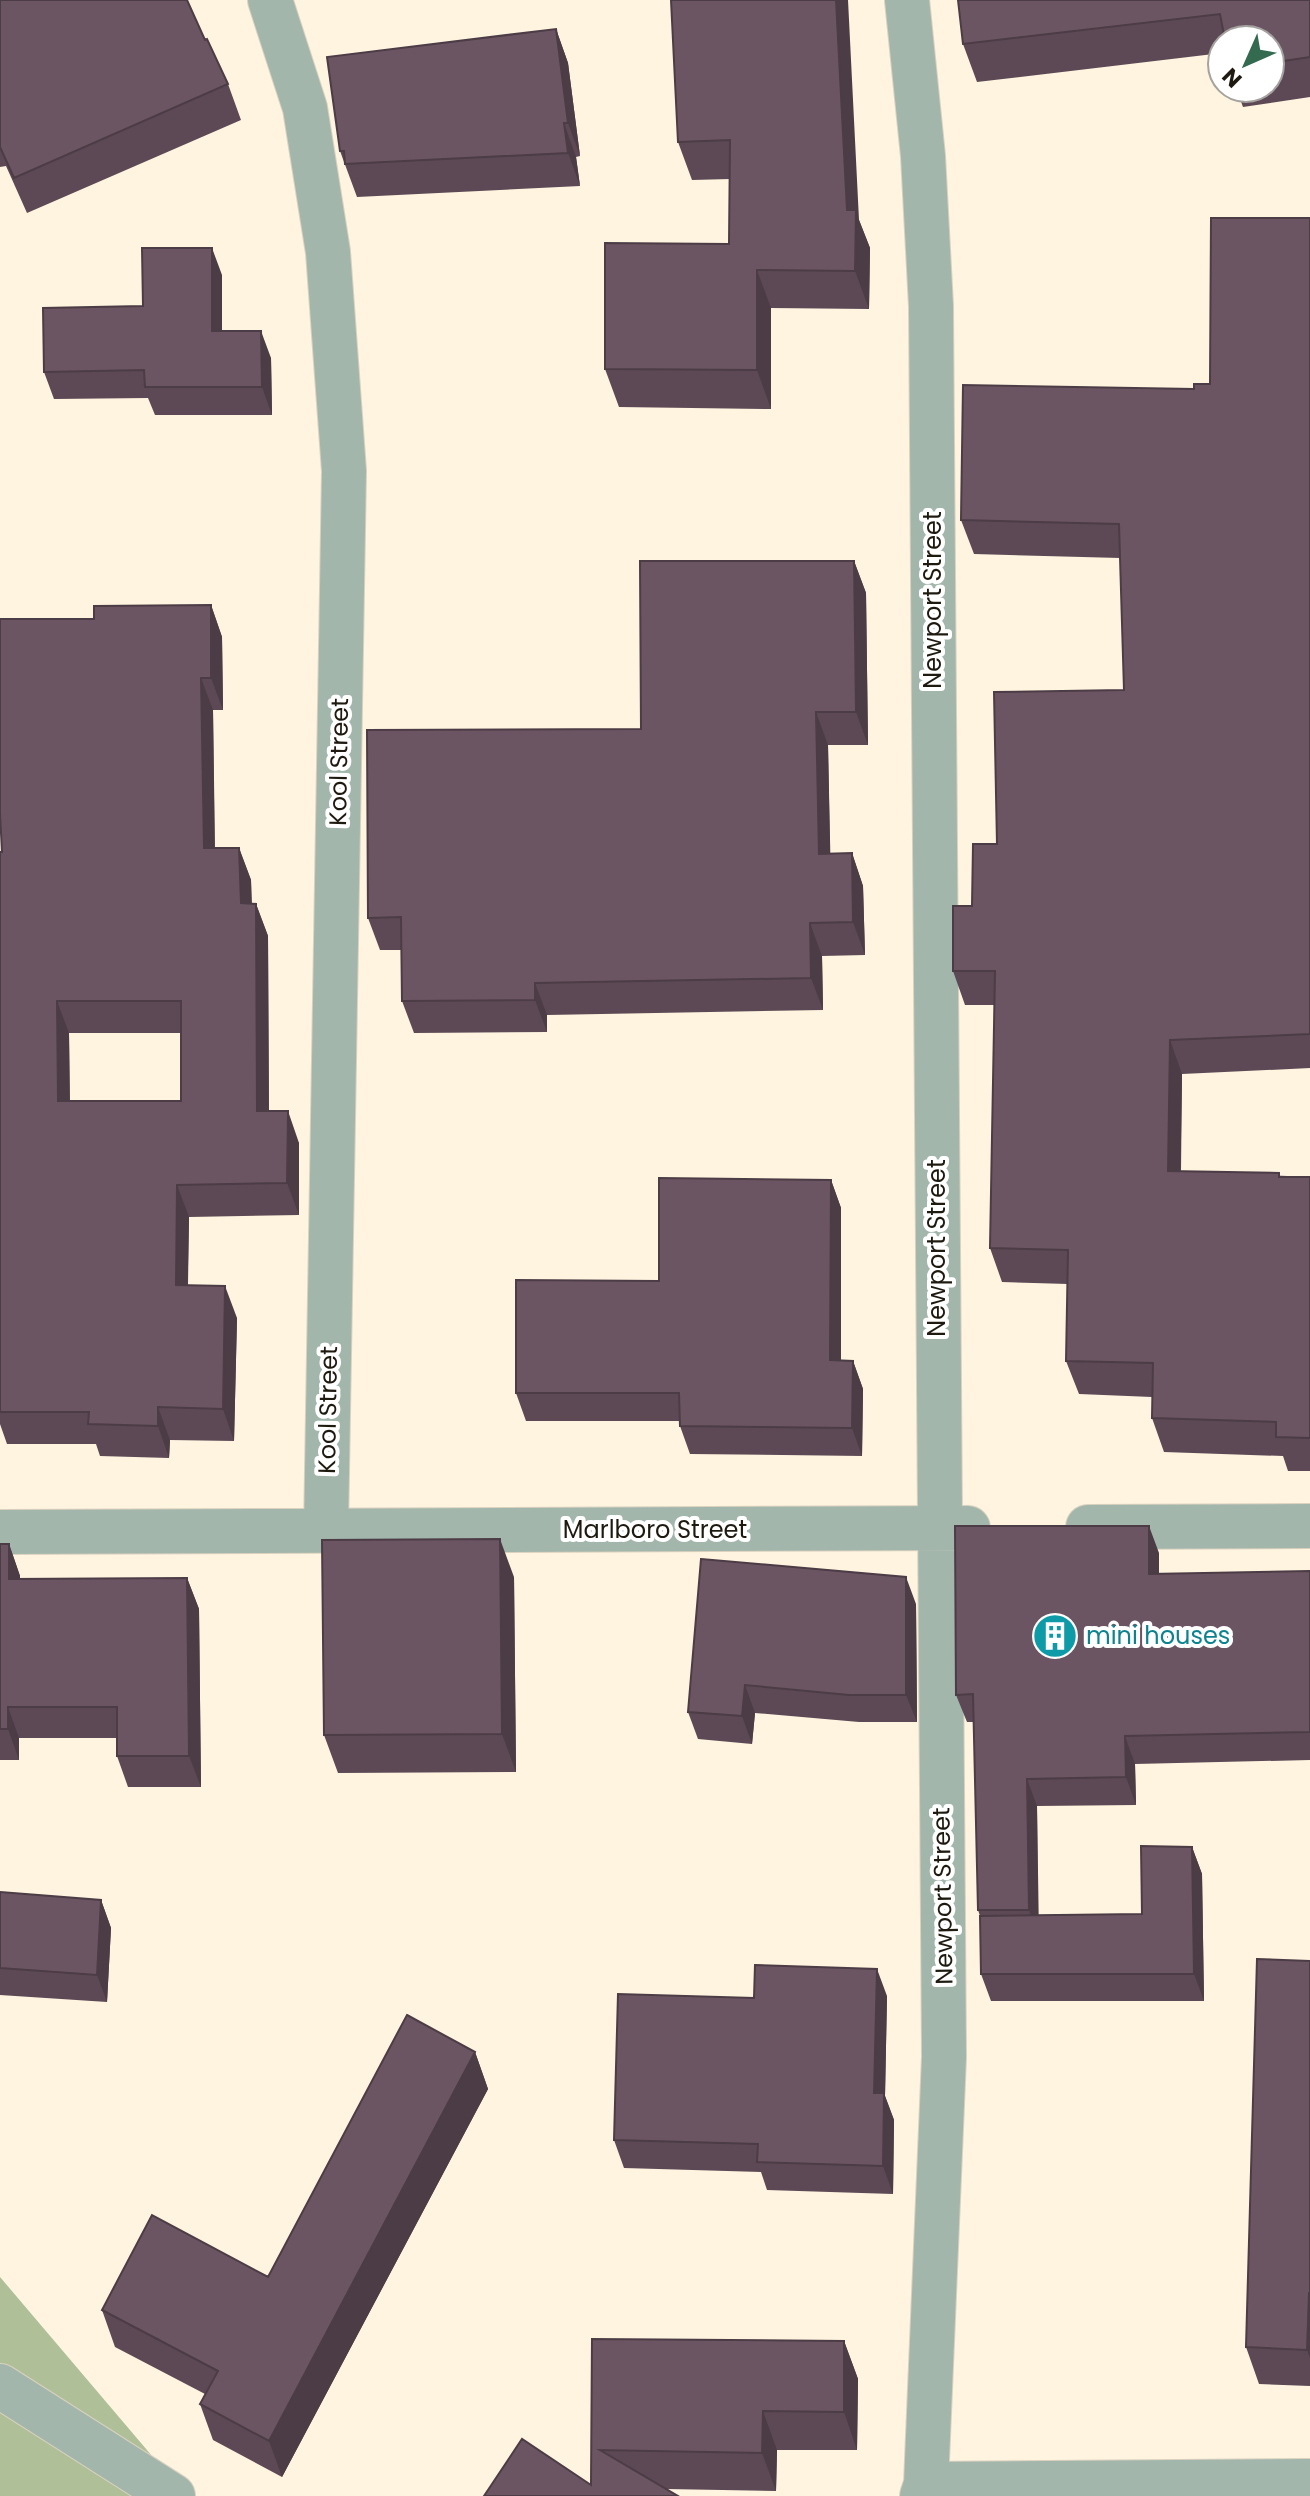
<svg xmlns="http://www.w3.org/2000/svg" width="1310" height="2496" font-family="Poppins,sans-serif">
	<style>
		.forest { fill: #afbf98 }
		.lines { fill: none; stroke-linecap: round; stroke-linejoin: round }
		.minor-casing { stroke: #dad1bf; stroke-width: 46 }
		.minor { stroke: #a2b6ac; stroke-width: 44 }
		.wall { fill: #5d4955; fill-rule: evenodd }
		.shaded-wall { fill: #4c3c45 }
		.building { fill: #6c5563; stroke: #4c3c45; stroke-width: 2; fill-rule: evenodd }
		.labels { text-anchor: middle; stroke-width: 8; stroke-linejoin: round; paint-order: stroke }
		.street-label { font-size: 24px; fill: #1e1a10; stroke: #fff }
		.culture-label { font-size: 24px; fill: #0d838f; stroke: #fff; text-anchor: start }
	</style>
	<rect width="100%" height="100%" fill="#fef4e0"/>
	<!-- forest -->
	<path class="forest" d="M 0,2277 L 186,2496 L 0,2496 Z"/>
	<g class="lines">
		<!-- minor casing -->
		<g class="minor-casing">
			<path id="minor" d="M 270,0 L 305,108 L 328,252 L 344,471 L 326,1531
				M 907,0 L 923,156 L 931,306 L 944,2057 L 926,2484 L 922,2496
				M 1088,1527 L 1310,1526
				M 0,1532 L 968,1528
				M 0,2386 L 173,2496
				M 926,2484 L 1310,2481"/>
		</g>
		<!-- minor -->
		<use href="#minor" class="minor"/>
	</g>
	<!-- wall -->
	<path class="wall" d="M 0,0 L 205,40 L 228,84 L 241,120 L 27,213 L 6,166 L 0,167 Z
		M 671,0 L 859,220 L 870,248 L 869,309 L 771,308 L 771,409 L 619,407 L 605,369 L 729,244 L 730,179 L 692,180 L 678,142 Z
		M 1310,0 L 1310,97 L 1243,107 L 1236,88 L 1270,88 L 1270,40 L 1222,40 L 1222,53 L 977,82 L 963,44 Z
		M 556,29 L 568,63 L 580,156 L 576,157 L 580,186 L 357,197 L 340,151 Z
		M 1310,218 L 1310,1068 L 1182,1074 L 1181,1171 L 1310,1177 L 1310,1471 L 1288,1471 L 1283,1456 L 1164,1452 L 1152,1418 L 1152,1397 L 1079,1394 L 1066,1361 L 1068,1284 L 1002,1282 L 990,1248 L 995,1005 L 965,1005 L 953,971 L 997,844 L 1124,690 L 1120,558 L 974,554 L 961,520 L 1194,389 L 1210,384 Z
		M 222,275 L 222,331 L 271,358 L 272,415 L 155,415 L 148,398 L 54,399 L 44,372 L 143,306 Z
		M 854,561 L 866,593 L 868,745 L 828,745 L 830,853 L 852,853 L 863,886 L 865,955 L 822,956 L 823,1010 L 547,1015 L 547,1032 L 414,1033 L 402,1001 L 401,950 L 380,950 L 368,918 L 641,729 Z
		M 211,605 L 222,637 L 223,710 L 213,710 L 215,848 L 239,848 L 251,880 L 252,904 L 256,904 L 268,936 L 269,1111 L 299,1143 L 299,1215 L 189,1217 L 188,1285 L 237,1318 L 234,1441 L 170,1440 L 169,1458 L 100,1456 L 96,1444 L 7,1444 L 0,1424 L 0,852 L 2,852 L 94,619 ZM 69,1033 L 181,1033 L 181,1101 L 70,1101 Z
		M 831,1180 L 841,1208 L 841,1361 L 853,1361 L 863,1389 L 862,1456 L 690,1454 L 680,1426 L 680,1421 L 526,1421 L 516,1393 L 659,1281 Z
		M 0,1544 L 9,1544 L 20,1576 L 20,1579 L 187,1578 L 199,1609 L 201,1787 L 128,1787 L 117,1756 L 117,1738 L 19,1738 L 19,1760 L 0,1760 Z
		M 1159,1553 L 1159,1574 L 1310,1571 L 1310,1760 L 1135,1764 L 1136,1805 L 1037,1806 L 1038,1915 L 1142,1914 L 1192,1847 L 1202,1874 L 1204,2001 L 991,2001 L 981,1974 L 980,1916 L 978,1910 L 974,1722 L 967,1722 L 956,1695 Z
		M 514,1577 L 516,1772 L 338,1773 L 324,1735 Z
		M 916,1604 L 917,1722 L 859,1722 L 755,1713 L 752,1744 L 698,1739 L 688,1712 Z
		M 0,1892 L 101,1900 L 111,1928 L 107,2002 L 0,1995 Z
		M 1310,1961 L 1310,2386 L 1259,2384 L 1246,2347 Z
		M 887,1996 L 885,2096 L 894,2120 L 893,2194 L 767,2190 L 761,2172 L 624,2168 L 614,2140 L 754,1998 Z
		M 475,2052 L 488,2089 L 282,2477 L 213,2440 L 200,2404 L 205,2394 L 115,2347 L 102,2310 L 268,2277 Z
		M 592,2339 L 844,2341 L 858,2379 L 857,2450 L 777,2450 L 776,2491 L 666,2489 L 591,2485 Z"/>
	<!-- shaded-wall -->
	<path class="shaded-wall" d="M 836,0 L 848,0 L 859,220 L 870,248 L 869,309 L 855,271 L 847,210 Z
		M 556,29 L 568,63 L 580,156 L 568,123 Z
		M 564,123 L 576,157 L 580,186 L 568,153 Z
		M 212,248 L 222,275 L 222,359 L 212,331 Z
		M 757,270 L 771,308 L 771,409 L 757,370 Z
		M 261,331 L 271,358 L 272,415 L 262,387 Z
		M 854,561 L 866,593 L 868,745 L 856,712 Z
		M 211,605 L 222,637 L 223,710 L 211,678 Z
		M 201,678 L 213,710 L 215,880 L 204,848 Z
		M 816,712 L 828,745 L 831,886 L 819,854 Z
		M 239,848 L 251,880 L 252,936 L 241,903 Z
		M 852,853 L 863,886 L 865,955 L 853,922 Z
		M 256,904 L 268,936 L 269,1143 L 257,1111 Z
		M 810,923 L 822,956 L 823,1010 L 811,978 Z
		M 535,983 L 547,1015 L 547,1032 L 535,1000 Z
		M 57,1001 L 69,1033 L 70,1133 L 58,1101 Z
		M 1170,1040 L 1182,1074 L 1180,1205 L 1168,1171 Z
		M 288,1111 L 299,1143 L 299,1215 L 287,1183 Z
		M 831,1180 L 841,1208 L 841,1388 L 830,1360 Z
		M 177,1185 L 189,1217 L 187,1317 L 176,1285 Z
		M 225,1286 L 237,1318 L 234,1441 L 223,1409 Z
		M 853,1361 L 863,1389 L 862,1456 L 852,1428 Z
		M 158,1407 L 170,1440 L 169,1458 L 158,1426 Z
		M 1149,1526 L 1159,1553 L 1159,1602 L 1149,1574 Z
		M 500,1539 L 514,1577 L 516,1772 L 502,1734 Z
		M 9,1544 L 20,1576 L 20,1610 L 9,1579 Z
		M 906,1577 L 916,1604 L 917,1722 L 906,1695 Z
		M 187,1578 L 199,1609 L 201,1787 L 189,1756 Z
		M 745,1685 L 755,1713 L 752,1744 L 742,1716 Z
		M 8,1707 L 19,1738 L 19,1760 L 8,1729 Z
		M 1125,1736 L 1135,1764 L 1136,1805 L 1126,1777 Z
		M 1027,1779 L 1037,1806 L 1039,1938 L 1029,1910 Z
		M 1192,1847 L 1202,1874 L 1204,2001 L 1194,1974 Z
		M 101,1900 L 111,1928 L 107,2002 L 97,1975 Z
		M 877,1969 L 887,1996 L 885,2096 L 894,2120 L 893,2194 L 883,2166 L 874,2093 Z
		M 475,2052 L 488,2089 L 282,2477 L 269,2441 Z
		M 1309,2293 L 1310,2296 L 1310,2358 L 1307,2350 Z
		M 844,2341 L 858,2379 L 857,2450 L 844,2412 Z
		M 763,2411 L 777,2450 L 776,2491 L 762,2453 Z"/>
	<!-- building -->
	<path class="building" d="M 0,0 L 187,0 L 205,40 L 207,39 L 228,84 L 14,178 L 0,147 Z
		M 671,0 L 836,0 L 847,210 L 856,210 L 855,271 L 757,270 L 757,370 L 605,369 L 605,243 L 729,244 L 730,140 L 678,142 Z
		M 958,0 L 1310,0 L 1310,57 L 1270,63 L 1270,40 L 1225,40 L 1220,14 L 963,44 Z
		M 556,29 L 568,123 L 564,123 L 568,153 L 345,164 L 344,151 L 340,151 L 327,57 Z
		M 1211,218 L 1310,218 L 1310,1034 L 1170,1040 L 1168,1171 L 1279,1173 L 1279,1177 L 1310,1177 L 1310,1438 L 1276,1437 L 1276,1422 L 1152,1418 L 1153,1363 L 1066,1361 L 1068,1250 L 990,1248 L 995,971 L 953,971 L 953,906 L 972,906 L 973,844 L 997,844 L 994,692 L 1124,690 L 1119,524 L 961,520 L 963,385 L 1194,389 L 1194,384 L 1210,384 Z
		M 142,248 L 212,248 L 212,331 L 261,331 L 262,387 L 145,387 L 144,370 L 44,372 L 43,308 L 143,306 Z
		M 640,561 L 854,561 L 856,712 L 816,712 L 819,854 L 852,853 L 853,922 L 810,923 L 811,978 L 535,983 L 535,1000 L 402,1001 L 401,917 L 368,918 L 367,730 L 641,729 Z
		M 211,605 L 211,678 L 201,678 L 204,848 L 239,848 L 241,903 L 256,904 L 257,1111 L 288,1111 L 287,1183 L 177,1185 L 176,1285 L 225,1286 L 223,1409 L 158,1407 L 158,1426 L 88,1424 L 89,1412 L 0,1412 L 0,852 L 2,852 L 0,814 L 0,619 L 94,619 L 94,606 ZM 57,1001 L 181,1001 L 181,1101 L 58,1101 Z
		M 659,1178 L 831,1180 L 830,1360 L 853,1361 L 852,1428 L 680,1426 L 679,1393 L 516,1393 L 516,1280 L 659,1281 Z
		M 955,1526 L 1149,1526 L 1149,1574 L 1310,1571 L 1310,1732 L 1125,1736 L 1126,1777 L 1027,1779 L 1029,1910 L 978,1910 L 973,1694 L 956,1695 Z
		M 500,1539 L 502,1734 L 324,1735 L 322,1540 Z
		M 0,1544 L 9,1544 L 9,1579 L 187,1578 L 189,1756 L 117,1756 L 117,1707 L 8,1707 L 8,1729 L 0,1729 Z
		M 701,1559 L 906,1577 L 906,1695 L 849,1695 L 745,1685 L 742,1716 L 688,1712 Z
		M 1141,1846 L 1192,1847 L 1194,1974 L 981,1974 L 980,1916 L 1142,1914 Z
		M 0,1892 L 101,1900 L 97,1975 L 0,1968 Z
		M 1257,1959 L 1310,1961 L 1310,2293 L 1309,2293 L 1307,2350 L 1246,2347 Z
		M 755,1965 L 877,1969 L 874,2093 L 884,2093 L 883,2166 L 757,2162 L 758,2144 L 614,2140 L 618,1994 L 754,1998 Z
		M 407,2015 L 475,2052 L 269,2441 L 200,2404 L 218,2371 L 102,2310 L 152,2215 L 268,2277 Z
		M 592,2339 L 844,2341 L 844,2412 L 763,2411 L 762,2453 L 600,2450 L 678,2496 L 484,2496 L 522,2439 L 591,2485 Z"/>
	<!-- icons -->
	<defs>
		<g id="building-disc" transform="scale(2.3)"><circle r="9.5" fill="#0f9aa8" stroke="#fff"/><path d="M-4-6H4V6H1V3H-1V6H-4ZM-2.5-4.3h1.7v1.8h-1.7ZM.8-4.3h1.7v1.8H.8ZM-2.5-1h1.7V.8h-1.7ZM.8-1h1.7V.8H.8Z" fill="#fff"/></g>
	</defs>
	<g fill-rule="evenodd">
		<use href="#building-disc" x="1055" y="1636"/>
	</g>
	<g class="labels">
		<!-- street labels -->
		<g class="street-label">
			<text transform="translate(933 600) rotate(-90)" y="8">Newport Street</text>
			<text transform="translate(339 762) rotate(-89)" y="8">Kool Street</text>
			<text transform="translate(937 1248) rotate(-90)" y="8">Newport Street</text>
			<text transform="translate(328 1410) rotate(-89)" y="8">Kool Street</text>
			<text x="655" y="1538">Marlboro Street</text>
			<text transform="translate(943 1896) rotate(-91)" y="8">Newport Street</text>
		</g>
		<!-- culture labels -->
		<g class="culture-label">
			<text x="1086" y="1644">mini houses</text>
		</g>
	</g>
	<!-- north arrow -->
	<g transform="translate(1246 64) rotate(225)"><circle r="38" fill="#ffffff" stroke="#a5a39f" stroke-width="2"/>
	<path d="M0-6L14 30L0 20L-14 30Z" fill="#336a50"/>
	<text y="-12" font-size="22" font-weight="bold" text-anchor="middle" fill="#1e1a10">N</text>
	</g>
</svg>
